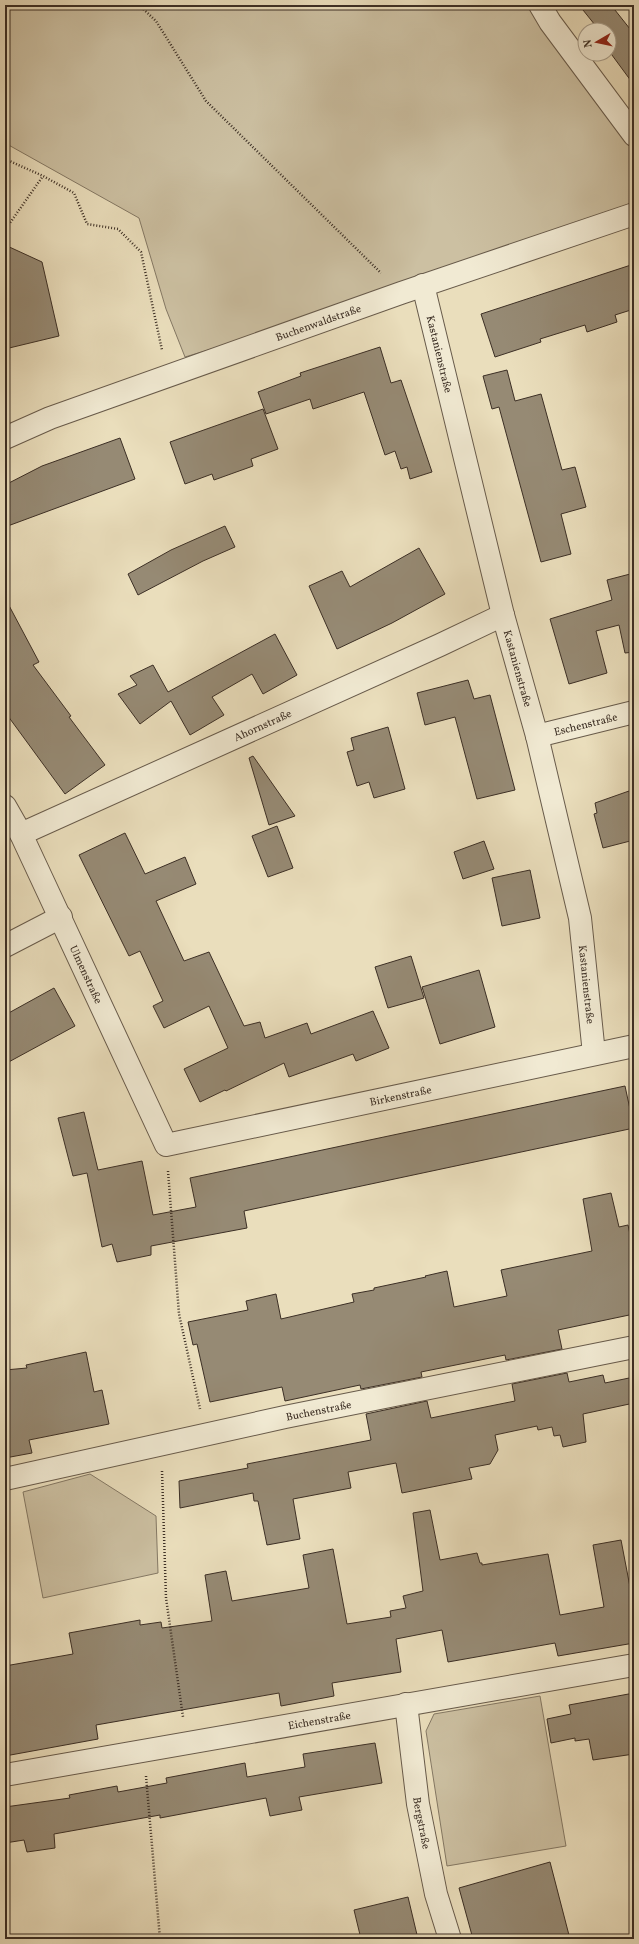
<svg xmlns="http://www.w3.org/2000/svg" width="639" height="1944" font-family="Vollkorn,serif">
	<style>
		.green { fill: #ccc0a2; stroke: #847864 }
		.building { fill: #968a74; stroke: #3c2f25 }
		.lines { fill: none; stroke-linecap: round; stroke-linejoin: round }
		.minor-casing { stroke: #685b4b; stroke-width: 24 }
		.path { stroke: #3c2f25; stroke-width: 2.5; stroke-dasharray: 1 2; stroke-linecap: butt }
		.minor { stroke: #f1ead3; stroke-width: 22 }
		.labels { text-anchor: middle; stroke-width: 3; stroke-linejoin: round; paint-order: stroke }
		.street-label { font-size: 11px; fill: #3c2f25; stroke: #f1ead3 }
	</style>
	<rect width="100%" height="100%" fill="#eadebc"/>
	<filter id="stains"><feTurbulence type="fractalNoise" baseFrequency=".005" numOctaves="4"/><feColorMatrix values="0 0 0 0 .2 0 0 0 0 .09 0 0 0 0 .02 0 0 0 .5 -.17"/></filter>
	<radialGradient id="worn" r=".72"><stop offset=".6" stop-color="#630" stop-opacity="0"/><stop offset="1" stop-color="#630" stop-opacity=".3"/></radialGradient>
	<!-- green -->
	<path class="green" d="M 5,5 L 533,5 L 634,145 L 634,202 L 423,285 L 185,357 L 166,309 L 139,218 L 5,143 Z
		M 90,1474 L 156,1516 L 158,1573 L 43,1598 L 23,1492 Z
		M 540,1696 L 566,1846 L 447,1866 L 426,1731 L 434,1714 Z"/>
	<!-- building -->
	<path class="building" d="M 579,5 L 611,5 L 634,34 L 634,85 L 609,51 L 609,30 L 599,30 Z
		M 5,245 L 42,262 L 59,336 L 5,349 Z
		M 634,264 L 634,309 L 615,315 L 617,322 L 587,332 L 585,325 L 540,339 L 541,342 L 495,357 L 481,314 Z
		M 380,347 L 391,383 L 401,380 L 432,472 L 410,479 L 407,467 L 401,469 L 395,451 L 385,455 L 364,392 L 313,409 L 310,399 L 266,414 L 258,392 L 301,376 L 300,373 Z
		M 507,370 L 515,401 L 541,394 L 562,470 L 575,467 L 586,507 L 561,514 L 571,554 L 541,562 L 499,407 L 492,409 L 483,376 Z
		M 263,409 L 278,449 L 251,459 L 253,466 L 214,480 L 212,474 L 185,484 L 170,442 Z
		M 120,438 L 135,479 L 5,527 L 5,485 L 42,466 Z
		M 225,526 L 235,547 L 203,561 L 138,595 L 128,574 L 171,550 Z
		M 419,548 L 445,594 L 392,623 L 337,649 L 309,586 L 342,571 L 350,587 Z
		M 634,573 L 634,652 L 625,653 L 619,625 L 596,631 L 607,673 L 569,684 L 550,619 L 612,600 L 607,580 Z
		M 5,598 L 39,662 L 33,665 L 71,716 L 69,717 L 105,765 L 65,794 L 5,712 Z
		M 275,634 L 297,675 L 263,694 L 252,674 L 212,697 L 224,715 L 190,735 L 171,701 L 140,724 L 118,694 L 137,685 L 130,676 L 153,665 L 168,692 Z
		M 468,680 L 474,699 L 490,695 L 515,790 L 477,799 L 455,717 L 425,725 L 417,693 Z
		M 388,727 L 405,789 L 374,798 L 369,782 L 357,786 L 347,752 L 354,750 L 351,738 Z
		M 253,756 L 295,816 L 269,825 L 249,758 Z
		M 629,791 L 634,810 L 634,840 L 603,848 L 594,814 L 597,813 L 595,803 Z
		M 277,826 L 293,868 L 268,877 L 252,836 Z
		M 125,833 L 145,874 L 185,857 L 196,884 L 156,901 L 184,961 L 209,952 L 244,1026 L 260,1022 L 265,1038 L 307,1023 L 311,1034 L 373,1011 L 389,1048 L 356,1061 L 353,1054 L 289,1077 L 284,1063 L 226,1091 L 225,1090 L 200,1102 L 184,1069 L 228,1048 L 209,1006 L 164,1028 L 153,1006 L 163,1001 L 140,951 L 129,956 L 79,855 Z
		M 484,841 L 494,869 L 463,879 L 454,852 Z
		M 530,870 L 540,918 L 502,926 L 492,878 Z
		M 411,956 L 424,998 L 388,1008 L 375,967 Z
		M 479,970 L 495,1027 L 440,1044 L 422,987 Z
		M 54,988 L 75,1026 L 5,1064 L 5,1015 Z
		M 625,1086 L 634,1128 L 244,1211 L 247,1228 L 151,1246 L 151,1255 L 117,1262 L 112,1244 L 102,1247 L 87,1173 L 73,1176 L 58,1118 L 84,1112 L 98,1170 L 142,1161 L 153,1215 L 196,1207 L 190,1178 Z
		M 611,1193 L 619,1227 L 628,1225 L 634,1253 L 634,1314 L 558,1330 L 562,1349 L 506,1360 L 505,1355 L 421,1372 L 422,1377 L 361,1389 L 360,1385 L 285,1401 L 282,1387 L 210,1402 L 197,1344 L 193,1345 L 188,1322 L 248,1310 L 246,1301 L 276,1294 L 281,1319 L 354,1302 L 352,1294 L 374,1290 L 374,1288 L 426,1277 L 425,1276 L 447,1271 L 454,1307 L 507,1296 L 501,1270 L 592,1251 L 583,1199 Z
		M 86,1352 L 94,1392 L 102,1390 L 109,1424 L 29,1440 L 32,1453 L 5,1458 L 5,1370 L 27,1368 L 26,1365 Z
		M 567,1373 L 569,1382 L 603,1375 L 605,1383 L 634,1377 L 634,1403 L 583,1414 L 586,1442 L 563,1447 L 560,1435 L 554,1436 L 552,1427 L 538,1430 L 537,1426 L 495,1435 L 498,1450 L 490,1464 L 469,1468 L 472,1479 L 402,1493 L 396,1463 L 348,1472 L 351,1488 L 293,1499 L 300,1539 L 267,1545 L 258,1501 L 254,1501 L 253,1493 L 180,1508 L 179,1481 L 248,1468 L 247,1464 L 371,1440 L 366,1414 L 427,1401 L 431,1418 L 515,1401 L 512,1384 Z
		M 430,1510 L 440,1560 L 477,1553 L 480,1563 L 482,1563 L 482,1565 L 548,1554 L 560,1615 L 604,1607 L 593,1545 L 621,1540 L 630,1587 L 634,1586 L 634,1643 L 558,1656 L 555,1643 L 448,1662 L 442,1630 L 396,1639 L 401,1672 L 332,1683 L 334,1696 L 281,1706 L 279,1693 L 96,1725 L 98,1739 L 5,1756 L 5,1666 L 73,1654 L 69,1633 L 140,1620 L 140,1625 L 161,1622 L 162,1628 L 212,1621 L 205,1575 L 226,1571 L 232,1601 L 309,1588 L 303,1555 L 333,1549 L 347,1624 L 391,1617 L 390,1611 L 406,1608 L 403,1596 L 423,1591 L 413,1513 Z
		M 634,1693 L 634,1754 L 593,1760 L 589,1739 L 575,1741 L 575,1738 L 551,1743 L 547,1719 L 571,1714 L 569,1705 Z
		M 375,1743 L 382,1783 L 299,1797 L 302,1810 L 270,1816 L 266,1798 L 160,1818 L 160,1815 L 54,1834 L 55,1848 L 27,1852 L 24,1840 L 5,1843 L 5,1807 L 70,1798 L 69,1795 L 117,1786 L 118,1792 L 167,1783 L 166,1778 L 245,1763 L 247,1777 L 305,1767 L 303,1754 Z
		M 550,1862 L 570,1939 L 473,1939 L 459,1888 Z
		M 408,1897 L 418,1939 L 361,1939 L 354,1910 Z"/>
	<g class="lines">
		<!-- minor casing -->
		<g class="minor-casing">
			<g id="minor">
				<path d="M 540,5 L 550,22 L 634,135"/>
				<path id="s1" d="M 423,285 L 503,615 L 537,736 L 580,918 L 594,1054"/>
				<path id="s2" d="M 5,438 L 50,418 L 401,293 L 634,214"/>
				<path id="s3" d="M 537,736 L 634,712"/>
				<path id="s4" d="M 5,806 L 21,834 L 166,1145 L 634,1046"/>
				<path id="s5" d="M 21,834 L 440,645 L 503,615"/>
				<path d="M 5,946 L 61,917"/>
				<path id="s6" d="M 5,1479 L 285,1417 L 634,1347"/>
				<path id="s7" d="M 406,1704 L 418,1804 L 436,1894 L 450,1939"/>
				<path id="s8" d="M 5,1775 L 634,1665"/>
			</g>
		</g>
		<!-- path -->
		<path class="path" d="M 139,5 L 156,21 L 206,101 L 381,273
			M 5,159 L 43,176 L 74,193 L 87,224 L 118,229 L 141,252 L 162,350
			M 5,230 L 43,176
			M 168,1171 L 179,1314 L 200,1409
			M 162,1471 L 166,1598 L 183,1717
			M 146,1776 L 160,1939"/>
		<!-- minor -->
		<use href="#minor" class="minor"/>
	</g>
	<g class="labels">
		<!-- street labels -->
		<g class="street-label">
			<text dy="4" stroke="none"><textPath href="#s2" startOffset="334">Buchenwaldstraße</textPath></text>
			<text dy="4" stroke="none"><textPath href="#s1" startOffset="71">Kastanienstraße</textPath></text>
			<text dy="4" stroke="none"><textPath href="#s1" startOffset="395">Kastanienstraße</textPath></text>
			<text dy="4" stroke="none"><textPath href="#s3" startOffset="50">Eschenstraße</textPath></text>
			<text dy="4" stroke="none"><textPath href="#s5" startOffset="265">Ahornstraße</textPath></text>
			<text dy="4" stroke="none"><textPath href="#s4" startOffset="187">Ulmenstraße</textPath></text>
			<text dy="4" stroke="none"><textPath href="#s1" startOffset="719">Kastanienstraße</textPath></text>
			<text dy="4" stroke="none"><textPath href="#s4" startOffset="615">Birkenstraße</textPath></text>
			<text dy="4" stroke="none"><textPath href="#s6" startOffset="321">Buchenstraße</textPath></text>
			<text dy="4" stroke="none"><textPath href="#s8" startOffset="319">Eichenstraße</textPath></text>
			<text dy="4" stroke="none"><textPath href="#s7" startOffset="120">Bergstraße</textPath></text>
		</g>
	</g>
	<!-- margin -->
	<rect width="639" height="1944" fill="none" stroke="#eadebc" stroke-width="20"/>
	<rect x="6" y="6" width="627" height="1932" fill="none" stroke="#3c2f25" stroke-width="2"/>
	<rect x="10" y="10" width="619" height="1924" fill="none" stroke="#3c2f25"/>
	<!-- north arrow -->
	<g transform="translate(597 42) rotate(261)"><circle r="19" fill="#f1ead3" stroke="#a99f8d"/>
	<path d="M0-3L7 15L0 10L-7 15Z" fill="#8f2418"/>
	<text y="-6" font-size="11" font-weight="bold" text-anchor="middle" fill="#3c2f25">N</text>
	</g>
	<rect width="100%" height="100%" filter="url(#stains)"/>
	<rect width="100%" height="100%" fill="url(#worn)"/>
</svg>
